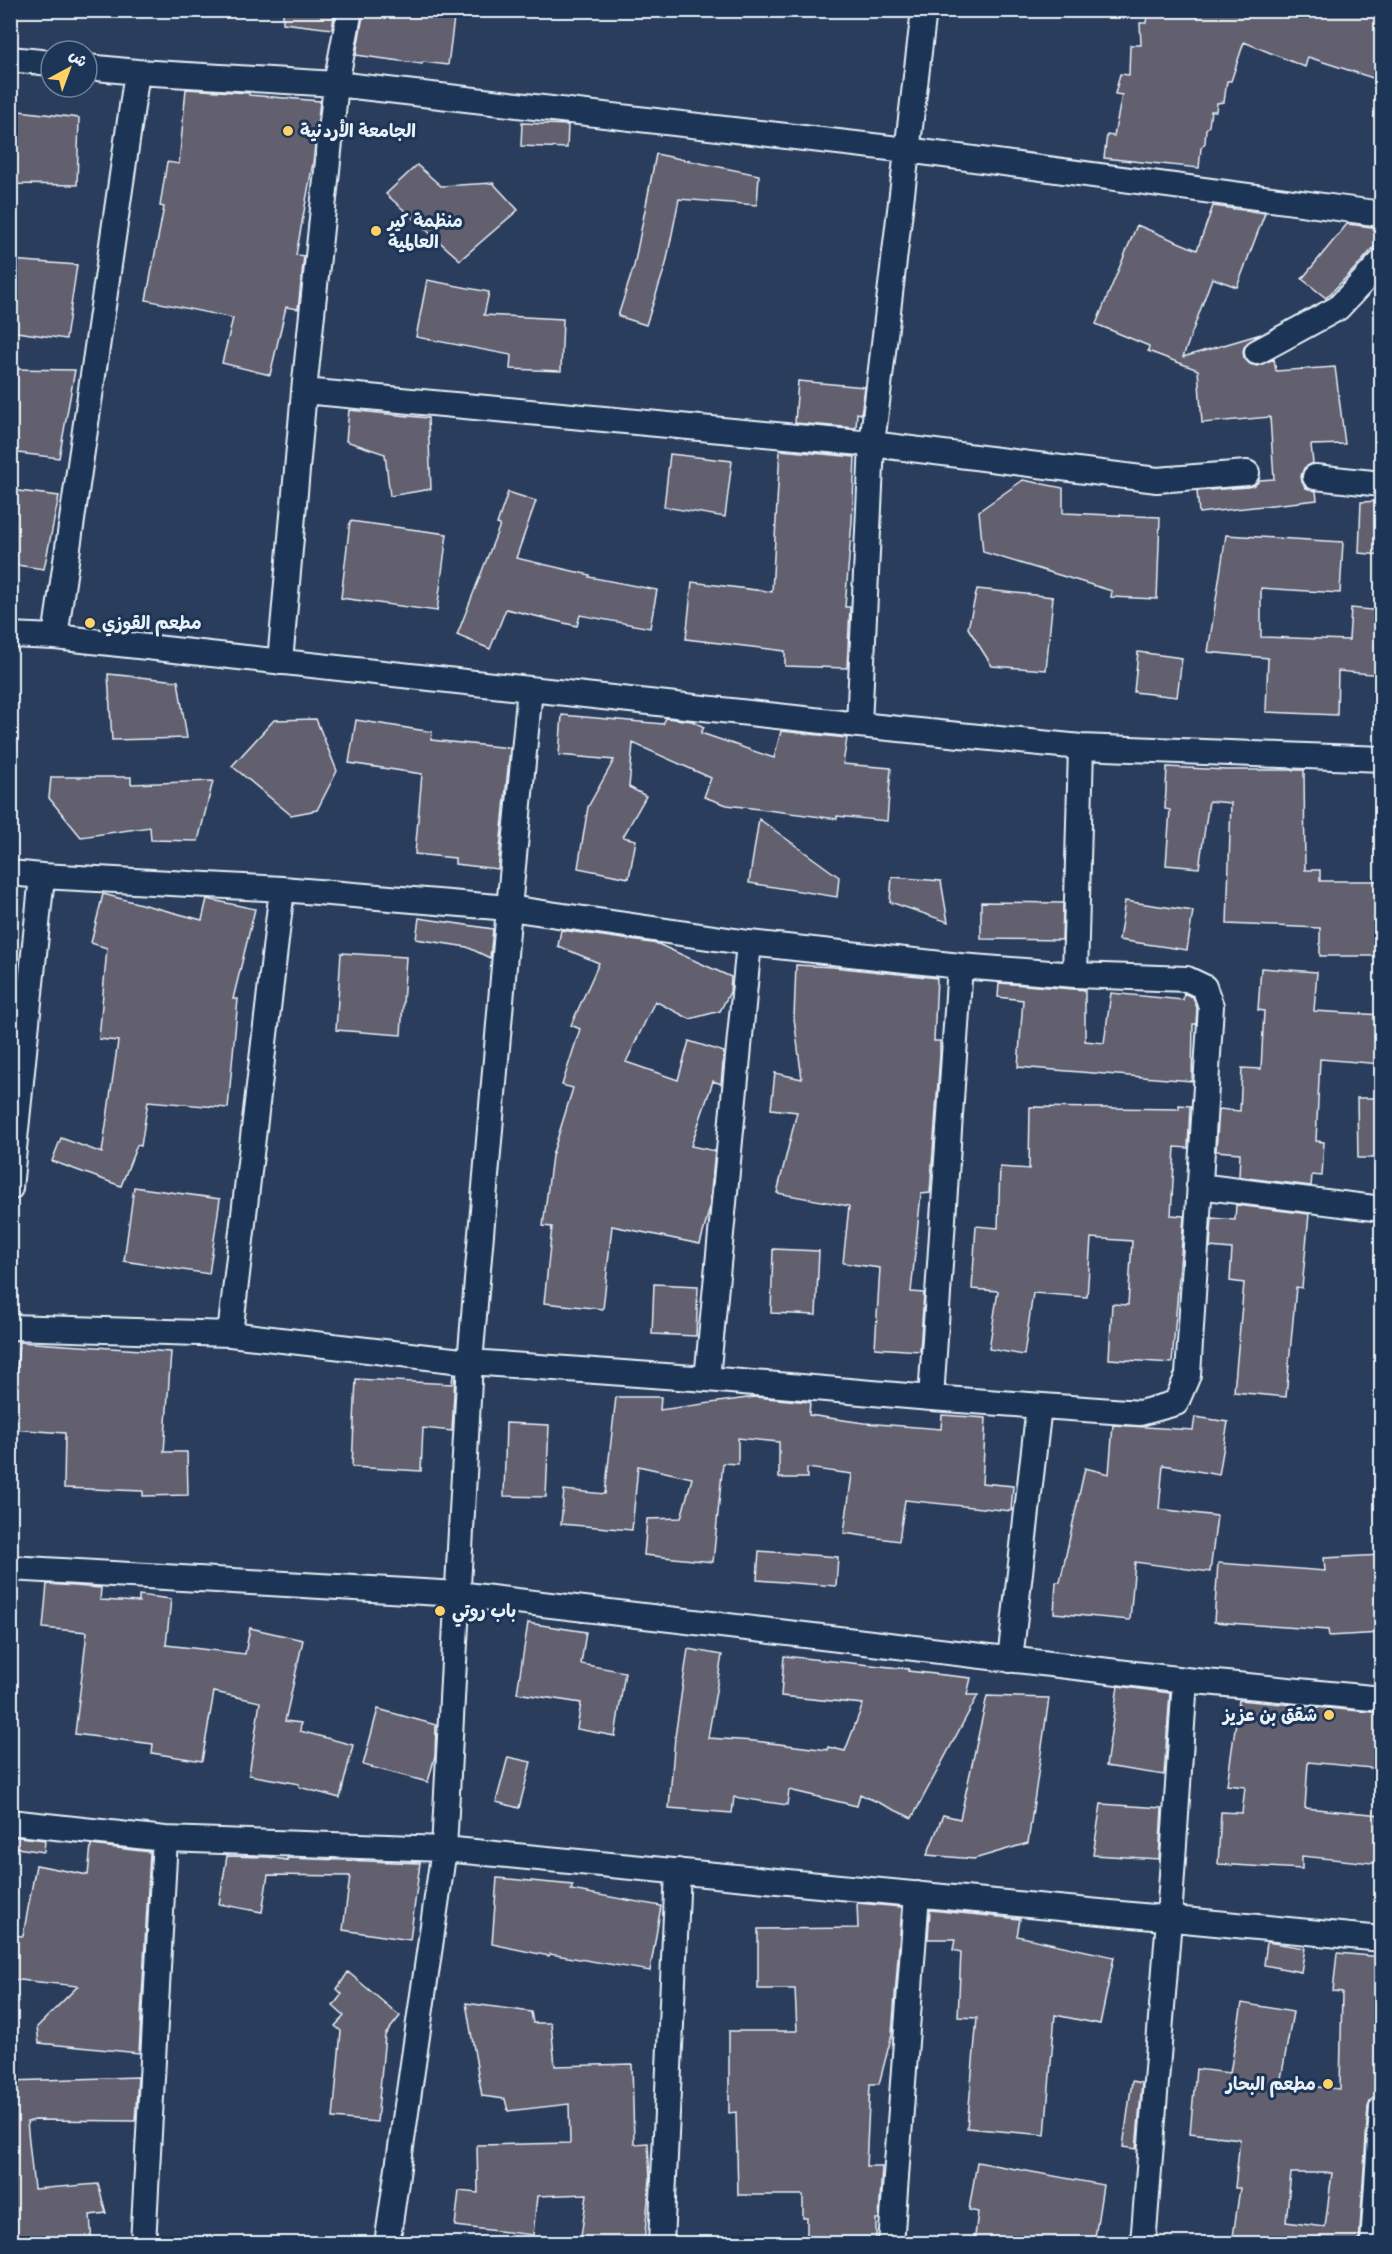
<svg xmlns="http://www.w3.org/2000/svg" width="1392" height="2254" font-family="Sriracha,'Playpen Sans Arabic',sans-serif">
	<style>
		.building { fill: #625e6e; stroke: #e8f1f8; stroke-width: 1.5; fill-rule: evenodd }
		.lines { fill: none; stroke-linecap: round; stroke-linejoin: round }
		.minor-casing { stroke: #e8f1f8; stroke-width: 28 }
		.minor { stroke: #1d3557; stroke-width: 24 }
		.poi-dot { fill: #ffd166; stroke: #1d3557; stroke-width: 2 }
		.labels { text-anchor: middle; stroke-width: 6; stroke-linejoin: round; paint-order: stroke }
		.poi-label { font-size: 18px; font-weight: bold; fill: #e8f1f8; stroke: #1d3557; text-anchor: start }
	</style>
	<rect width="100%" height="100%" fill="#2b3d5c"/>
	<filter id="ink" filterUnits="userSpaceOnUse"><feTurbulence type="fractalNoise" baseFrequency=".0167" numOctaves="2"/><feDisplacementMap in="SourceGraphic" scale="12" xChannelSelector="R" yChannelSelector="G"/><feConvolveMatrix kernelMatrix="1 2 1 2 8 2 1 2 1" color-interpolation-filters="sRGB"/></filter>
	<g filter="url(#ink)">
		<!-- building -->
		<path class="building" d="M 283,10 L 335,10 L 332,29 L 283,23 Z
			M 364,10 L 455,10 L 448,65 L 423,62 L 422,64 L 356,55 Z
			M 1148,10 L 1382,10 L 1382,81 L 1308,57 L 1305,67 L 1244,42 L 1231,81 L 1227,81 L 1224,102 L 1217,103 L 1216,111 L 1211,111 L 1209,126 L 1206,129 L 1205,143 L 1201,148 L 1199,168 L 1104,158 L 1107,135 L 1114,136 L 1122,95 L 1115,94 L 1120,74 L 1129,75 L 1130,45 L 1141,45 L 1140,23 L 1146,23 Z
			M 186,89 L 249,93 L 249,95 L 320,101 L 313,163 L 296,255 L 304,256 L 298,309 L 286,307 L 270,375 L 222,363 L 233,318 L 146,300 L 164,207 L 160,206 L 167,162 L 179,164 Z
			M 10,110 L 79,118 L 77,185 L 10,184 Z
			M 522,123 L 568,125 L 567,148 L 521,146 Z
			M 656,154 L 759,175 L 757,205 L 679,199 L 666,264 L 646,325 L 618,316 L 634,266 Z
			M 417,165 L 441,186 L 493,183 L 518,210 L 460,260 L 386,194 Z
			M 1213,206 L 1265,213 L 1237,287 L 1212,278 L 1183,357 L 1261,334 L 1245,345 L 1243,351 L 1244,358 L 1250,364 L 1257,366 L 1274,359 L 1276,371 L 1335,367 L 1345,444 L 1311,445 L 1313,463 L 1304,468 L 1301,476 L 1302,482 L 1306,488 L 1316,491 L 1317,500 L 1199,513 L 1197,491 L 1248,487 L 1255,485 L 1260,480 L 1274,479 L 1270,417 L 1202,423 L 1198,370 L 1148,351 L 1149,346 L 1096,324 L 1137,225 L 1197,250 Z
			M 1347,224 L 1372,227 L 1382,235 L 1382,238 L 1362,261 L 1326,298 L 1302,279 Z
			M 10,260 L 77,265 L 66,339 L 10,331 Z
			M 427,280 L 489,292 L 484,315 L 563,319 L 561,371 L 510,369 L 511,355 L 416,337 Z
			M 10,369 L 75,370 L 59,458 L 10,452 Z
			M 798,381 L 865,387 L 861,414 L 857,413 L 856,428 L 795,423 Z
			M 349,410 L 428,418 L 431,489 L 390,496 L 385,454 L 346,441 Z
			M 780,450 L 855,457 L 852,521 L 845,607 L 850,607 L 847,668 L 785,666 L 785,651 L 686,639 L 692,582 L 772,592 Z
			M 670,454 L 732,461 L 725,517 L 664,507 Z
			M 1023,480 L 1063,488 L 1063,513 L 1160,517 L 1157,599 L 1111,597 L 1112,591 L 983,552 L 979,511 Z
			M 10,490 L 59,496 L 44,569 L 10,564 Z
			M 508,492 L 536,501 L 516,558 L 590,575 L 589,577 L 657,590 L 650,628 L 580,615 L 577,626 L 506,609 L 490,649 L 457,635 L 500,525 L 497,524 Z
			M 1382,501 L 1382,555 L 1359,553 L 1361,502 Z
			M 350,521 L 447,534 L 437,611 L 341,598 Z
			M 1226,535 L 1343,542 L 1340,593 L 1261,588 L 1261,637 L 1349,640 L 1351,608 L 1382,611 L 1382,675 L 1338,671 L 1337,715 L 1266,712 L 1268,658 L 1208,652 Z
			M 977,589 L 1053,597 L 1046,670 L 992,666 L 968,628 Z
			M 1138,652 L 1182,658 L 1177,697 L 1134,692 Z
			M 108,674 L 178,681 L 187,738 L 112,740 Z
			M 562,715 L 663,724 L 666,718 L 692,721 L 704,727 L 701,733 L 774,758 L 781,731 L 847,738 L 843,764 L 891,768 L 887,821 L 837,816 L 837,819 L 727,805 L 704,797 L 711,778 L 633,743 L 629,787 L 646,796 L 623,837 L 636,840 L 629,878 L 578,868 L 588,807 L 614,760 L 559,755 Z
			M 316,719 L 337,771 L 317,810 L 291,815 L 232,766 L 274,720 Z
			M 356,720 L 432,732 L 431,740 L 510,748 L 498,869 L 455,864 L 455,858 L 415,854 L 422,774 L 349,763 Z
			M 1167,767 L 1226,770 L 1304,770 L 1305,870 L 1320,870 L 1320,881 L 1382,881 L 1382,956 L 1320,956 L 1320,928 L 1227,924 L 1231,803 L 1209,801 L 1199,868 L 1166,865 L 1170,810 L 1165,809 Z
			M 51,777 L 131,777 L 131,784 L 213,781 L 198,841 L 151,840 L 150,827 L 81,837 L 49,798 Z
			M 759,819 L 839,877 L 837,897 L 749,883 Z
			M 892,877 L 941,881 L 948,922 L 890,902 Z
			M 103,894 L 202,920 L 207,899 L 255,909 L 233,999 L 238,999 L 228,1108 L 148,1101 L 141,1146 L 137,1145 L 121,1186 L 52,1161 L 61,1138 L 102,1153 L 118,1041 L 99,1039 L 107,948 L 91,943 Z
			M 1125,901 L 1193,911 L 1187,950 L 1119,940 Z
			M 981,902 L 1063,903 L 1062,940 L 981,939 Z
			M 419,918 L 493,929 L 490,958 L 467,947 L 416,939 Z
			M 561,930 L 658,944 L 731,977 L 730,992 L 720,1011 L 690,1019 L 655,1001 L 626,1062 L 678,1080 L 689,1041 L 724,1052 L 721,1084 L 713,1081 L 691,1146 L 715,1151 L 709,1211 L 700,1244 L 612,1226 L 603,1309 L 544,1303 L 552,1227 L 543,1226 L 552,1156 L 573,1088 L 562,1085 L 580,1029 L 571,1025 L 599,963 L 558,946 Z
			M 341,953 L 406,957 L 401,1035 L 336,1030 Z
			M 796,965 L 833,967 L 937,978 L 934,1041 L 940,1041 L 940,1055 L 930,1193 L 921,1194 L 911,1292 L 924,1293 L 920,1351 L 875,1348 L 880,1268 L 843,1263 L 849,1206 L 777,1193 L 797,1112 L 771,1109 L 775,1073 L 802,1079 L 794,1018 Z
			M 1261,968 L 1317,972 L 1314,1011 L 1382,1015 L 1382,1064 L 1320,1059 L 1316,1141 L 1324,1142 L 1322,1176 L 1312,1175 L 1311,1186 L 1239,1177 L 1240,1153 L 1216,1151 L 1219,1109 L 1240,1111 L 1242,1068 L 1261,1069 L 1264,1011 L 1258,1010 Z
			M 999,983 L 1085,990 L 1085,1041 L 1104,1043 L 1111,993 L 1183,1000 L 1184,993 L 1193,997 L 1197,1008 L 1196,1024 L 1193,1024 L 1192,1081 L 1018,1067 L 1023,1000 L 998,997 Z
			M 1357,1098 L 1382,1098 L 1382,1158 L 1358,1158 Z
			M 1179,1105 L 1190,1106 L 1188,1148 L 1175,1147 L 1171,1215 L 1184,1216 L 1172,1363 L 1109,1359 L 1112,1304 L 1128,1305 L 1132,1241 L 1091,1238 L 1087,1297 L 1033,1293 L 1024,1355 L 989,1349 L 998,1291 L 972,1289 L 976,1226 L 998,1228 L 1000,1167 L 1029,1169 L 1030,1107 L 1179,1109 Z
			M 134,1187 L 220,1199 L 209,1274 L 124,1261 Z
			M 1236,1205 L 1309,1214 L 1302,1288 L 1296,1287 L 1286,1397 L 1234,1392 L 1244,1283 L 1230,1281 L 1232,1249 L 1210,1247 L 1212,1218 L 1235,1220 Z
			M 773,1249 L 819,1251 L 816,1315 L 771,1313 Z
			M 654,1284 L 698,1286 L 696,1336 L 652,1334 Z
			M 19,1342 L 171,1352 L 164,1452 L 187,1452 L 188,1495 L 143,1496 L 143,1491 L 64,1488 L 65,1433 L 12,1429 Z
			M 453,1374 L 455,1375 L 452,1431 L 423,1428 L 421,1471 L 352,1467 L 356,1379 L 452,1384 Z
			M 616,1397 L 661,1397 L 660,1410 L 755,1397 L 810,1402 L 809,1415 L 864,1423 L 941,1429 L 942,1415 L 986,1418 L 982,1483 L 1013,1486 L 1011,1511 L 905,1500 L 899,1541 L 844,1533 L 852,1474 L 807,1468 L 807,1478 L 779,1478 L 779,1442 L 738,1438 L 738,1464 L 723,1463 L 713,1562 L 644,1555 L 647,1519 L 681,1518 L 692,1478 L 638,1466 L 632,1530 L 561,1524 L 564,1490 L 605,1494 Z
			M 1195,1417 L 1228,1422 L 1219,1475 L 1163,1465 L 1159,1509 L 1217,1516 L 1210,1572 L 1135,1562 L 1130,1620 L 1054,1613 L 1056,1582 L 1060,1582 L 1085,1468 L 1109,1474 L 1113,1425 L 1193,1430 Z
			M 506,1423 L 549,1425 L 546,1497 L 504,1496 Z
			M 759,1551 L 838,1557 L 836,1586 L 757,1580 Z
			M 1382,1555 L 1382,1633 L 1329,1636 L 1328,1630 L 1214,1622 L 1218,1563 L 1325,1571 L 1324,1558 Z
			M 47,1584 L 101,1588 L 100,1600 L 139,1602 L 139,1595 L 171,1599 L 166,1645 L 245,1654 L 250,1628 L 303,1640 L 285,1721 L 301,1723 L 300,1731 L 353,1745 L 340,1798 L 299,1787 L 299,1784 L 249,1775 L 260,1702 L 214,1692 L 202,1761 L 152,1753 L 153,1744 L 75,1734 L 87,1632 L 43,1628 Z
			M 528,1623 L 586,1632 L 581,1664 L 625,1672 L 615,1736 L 577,1729 L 581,1703 L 517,1693 Z
			M 688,1649 L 722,1655 L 708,1738 L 754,1741 L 828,1750 L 828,1747 L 845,1751 L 863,1704 L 781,1696 L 784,1656 L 909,1669 L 908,1671 L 971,1678 L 967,1695 L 978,1695 L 912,1818 L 860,1794 L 857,1806 L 789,1790 L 787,1805 L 734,1797 L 732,1813 L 669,1808 L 675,1737 Z
			M 1118,1686 L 1170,1693 L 1164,1775 L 1106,1766 Z
			M 987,1696 L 1049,1698 L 1028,1843 L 974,1859 L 927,1855 L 943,1815 L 960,1819 Z
			M 1239,1700 L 1382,1713 L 1382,1769 L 1308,1762 L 1305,1808 L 1382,1815 L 1382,1864 L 1302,1856 L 1302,1869 L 1218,1864 L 1221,1812 L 1242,1813 L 1245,1787 L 1227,1785 Z
			M 378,1709 L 436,1725 L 435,1756 L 428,1782 L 363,1765 Z
			M 508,1757 L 531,1762 L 519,1808 L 496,1802 Z
			M 1101,1804 L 1162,1808 L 1159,1859 L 1093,1855 Z
			M 10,1836 L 45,1840 L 44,1852 L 10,1847 Z
			M 91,1845 L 150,1852 L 139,2053 L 39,2043 L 37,2027 L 78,1986 L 10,1979 L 10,1935 L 23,1936 L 36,1865 L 88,1875 Z
			M 227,1856 L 268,1857 L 287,1860 L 287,1858 L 420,1863 L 410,1940 L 343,1930 L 350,1876 L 268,1875 L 262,1912 L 219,1904 Z
			M 497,1878 L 573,1885 L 571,1890 L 661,1906 L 650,1971 L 550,1954 L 549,1956 L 492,1944 Z
			M 857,1903 L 902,1907 L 892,2034 L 879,2084 L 870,2084 L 866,2166 L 882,2166 L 879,2219 L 876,2219 L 876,2244 L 807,2244 L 807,2218 L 803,2218 L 803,2195 L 738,2195 L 736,2112 L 729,2113 L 729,2031 L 797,2031 L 795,1989 L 758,1989 L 758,1929 L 858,1928 Z
			M 930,1910 L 1020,1919 L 1017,1936 L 1114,1957 L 1100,2024 L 1055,2015 L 1045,2135 L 967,2128 L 977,2018 L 958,2017 L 961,1952 L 953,1950 L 955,1939 L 928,1939 Z
			M 1267,1942 L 1305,1948 L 1301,1972 L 1264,1965 Z
			M 1337,1953 L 1382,1957 L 1382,2094 L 1371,2100 L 1368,2107 L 1359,2244 L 1232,2244 L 1240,2188 L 1235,2188 L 1240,2139 L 1190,2133 L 1196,2069 L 1230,2073 L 1242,2003 L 1293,2012 L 1280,2084 L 1340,2089 L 1342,1992 L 1333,1991 ZM 1291,2173 L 1332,2173 L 1325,2227 L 1286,2222 Z
			M 348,1972 L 400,2016 L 385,2035 L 377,2122 L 333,2118 L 341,2031 L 335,2026 L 344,2016 L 333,2006 L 342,1994 L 337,1989 Z
			M 466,2003 L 531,2012 L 533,2023 L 551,2023 L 555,2066 L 632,2064 L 634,2144 L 648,2143 L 650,2179 L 644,2244 L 580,2244 L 587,2194 L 537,2196 L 533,2235 L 455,2226 L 459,2191 L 478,2193 L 477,2145 L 570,2143 L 569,2104 L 508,2111 L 505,2099 L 482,2096 Z
			M 138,2077 L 135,2121 L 35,2120 L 27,2122 L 34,2189 L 98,2184 L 106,2213 L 90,2215 L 92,2244 L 20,2244 L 10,2206 L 10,2081 Z
			M 1132,2081 L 1142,2083 L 1136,2149 L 1123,2147 Z
			M 977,2162 L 1103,2185 L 1094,2244 L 974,2244 L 978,2212 L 969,2210 Z"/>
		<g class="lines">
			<!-- minor casing -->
			<g class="minor-casing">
				<path id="minor" d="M 10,59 L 51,63
					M 87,67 L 137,72 L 336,84 L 907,150 L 1382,214
					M 1257,352 L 1338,308 L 1382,261
					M 304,391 L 872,444 L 1157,480 L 1247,473
					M 1315,477 L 1382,484
					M 10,635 L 55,637 L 859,725 L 1081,747 L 1382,759
					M 55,637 L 137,72
					M 280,662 L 304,391 L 336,84 L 350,10
					M 859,725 L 872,444 L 924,10
					M 10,873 L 42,876 L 282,889 L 509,908 L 749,943 L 960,966 L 1075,975 L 1187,979 L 1204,987 L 1211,1006 L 1188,1375 L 1176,1403 L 1140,1413 L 931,1398 L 707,1379 L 470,1362 L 230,1334 L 10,1327
					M 1075,975 L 1081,747
					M 1199,1186 L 1382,1209
					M 10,1188 L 42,876
					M 230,1334 L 282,889
					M 707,1379 L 749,943
					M 931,1398 L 960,966
					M 10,1568 L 458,1594 L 1185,1680 L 1382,1699
					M 1010,1660 L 1039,1406
					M 10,1822 L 165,1839 L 444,1849 L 1382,1939
					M 143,2244 L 165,1839
					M 387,2244 L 444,1849 L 470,1362 L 509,908 L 530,689
					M 661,2244 L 678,1871
					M 891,2244 L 917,1894
					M 1143,2244 L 1169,1919 L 1185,1680
					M 1373,2244 L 1382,2108"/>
			</g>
			<!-- minor -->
			<use href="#minor" class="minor"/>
		</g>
	</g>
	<!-- markers -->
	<g class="poi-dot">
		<circle cx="288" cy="131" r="6"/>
		<circle cx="376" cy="231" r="6"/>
		<circle cx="90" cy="623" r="6"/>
		<circle cx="440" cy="1611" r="6"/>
		<circle cx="1329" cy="1715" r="6"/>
		<circle cx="1328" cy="2084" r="6"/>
	</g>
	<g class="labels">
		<!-- poi labels -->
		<g class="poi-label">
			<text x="300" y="137">الجامعة الأردنية</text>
			<text x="388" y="227">منظمة كير<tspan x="388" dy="21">العالمية</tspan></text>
			<text x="102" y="629">مطعم القوزي</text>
			<text x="452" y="1617">باب روتي</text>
			<text x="1317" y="1721" text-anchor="end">شقق بن عزيز</text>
			<text x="1316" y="2090" text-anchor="end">مطعم البحار</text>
		</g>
	</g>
	<!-- margin -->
	<rect width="1392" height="2254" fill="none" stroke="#1d3557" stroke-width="36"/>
	<rect x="18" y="18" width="1356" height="2218" fill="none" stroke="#e8f1f8" stroke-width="2" filter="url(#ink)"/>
	<!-- north arrow -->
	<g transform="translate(69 69) rotate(41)"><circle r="28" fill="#1d3557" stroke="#6e8097" stroke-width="1.5"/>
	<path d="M0-4.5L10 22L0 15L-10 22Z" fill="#ffd166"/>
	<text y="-9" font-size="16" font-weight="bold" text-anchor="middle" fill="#e8f1f8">ش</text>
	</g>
</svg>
